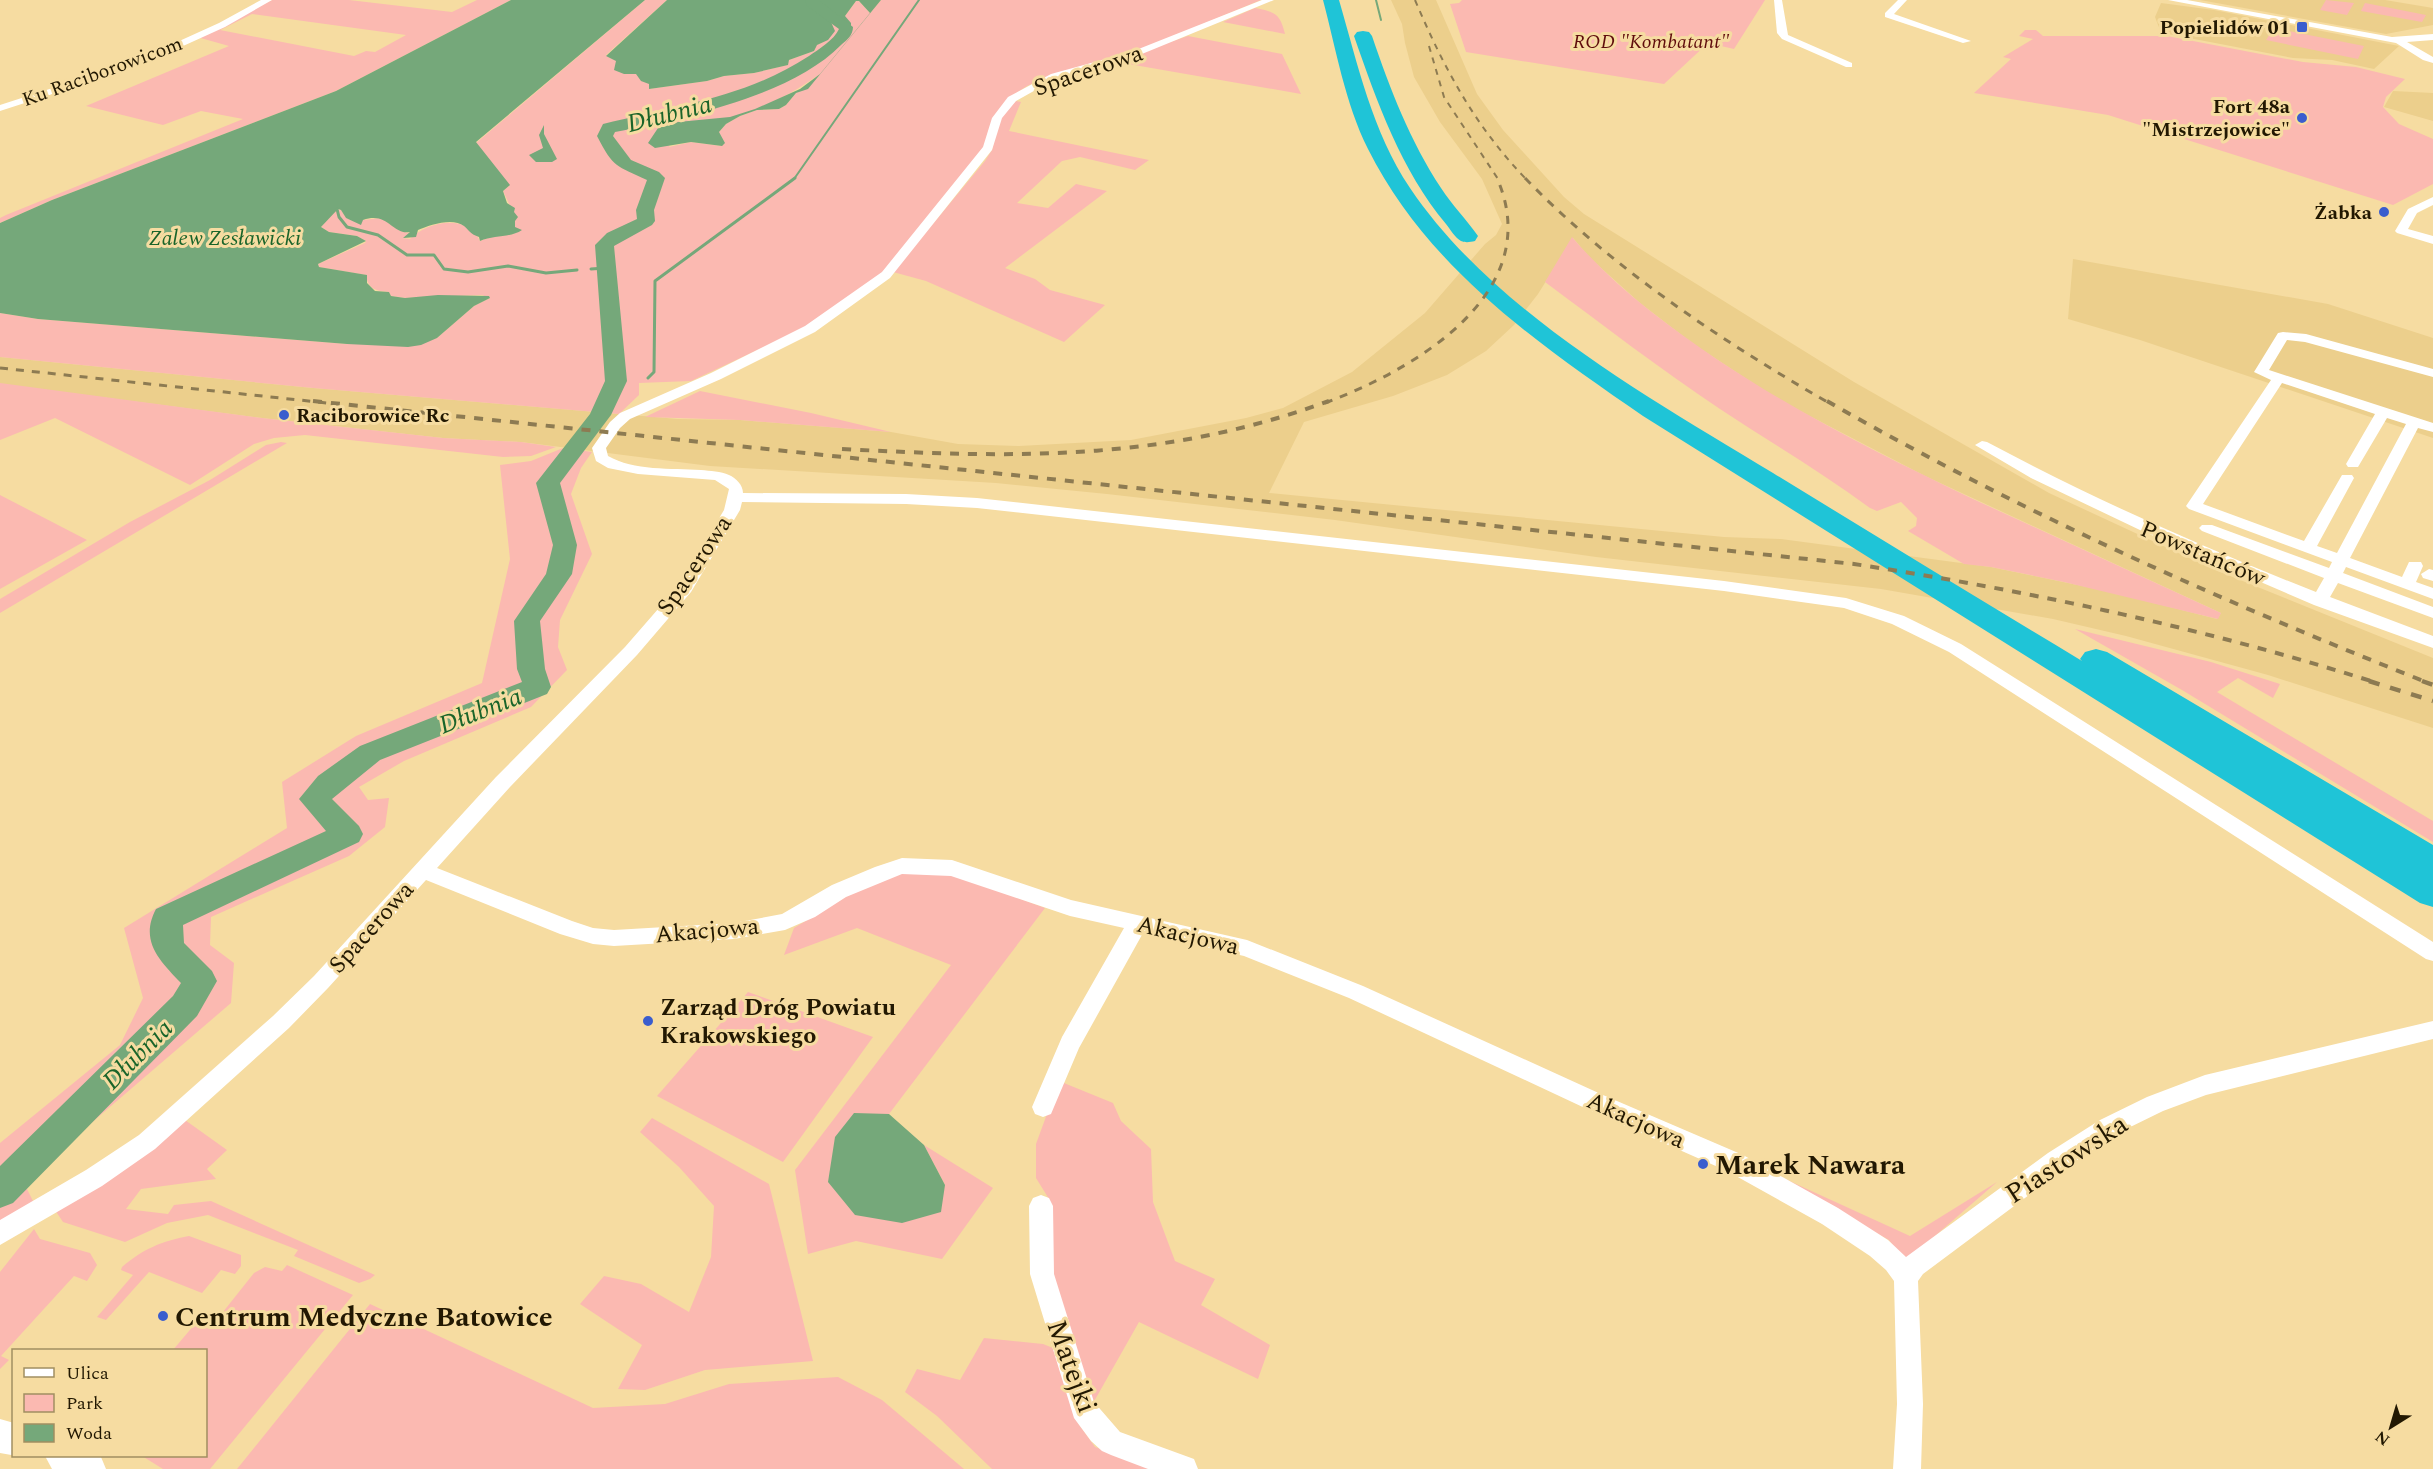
<svg xmlns="http://www.w3.org/2000/svg" width="2433" height="1469" font-family="Spectral,serif">
	<style>
		.built { fill: #eccf8c; fill-rule: evenodd }
		.green { fill: #fbb9b1; fill-rule: evenodd }
		.water { fill: #75a87a }
		.lines { fill: none; stroke-linecap: round; stroke-linejoin: round }
		.stream-far1 { stroke: #75a87a; stroke-width: 2 }
		.stream { stroke: #75a87a; stroke-width: 3 }
		.river { fill: #75a87a; fill-rule: evenodd }
		.minor { fill: #fff; fill-rule: evenodd }
		.tertiary { fill: #fff; fill-rule: evenodd }
		.motorway { fill: #1fc4d7; fill-rule: evenodd }
		.rail-far3 { stroke: #8d7b52; stroke-width: 2; stroke-dasharray: 6 6; stroke-linecap: butt }
		.rail-far2 { stroke: #8d7b52; stroke-width: 3; stroke-dasharray: 8 8; stroke-linecap: butt }
		.rail-far1 { stroke: #8d7b52; stroke-width: 4; stroke-dasharray: 9 9; stroke-linecap: butt }
		.rail { stroke: #8d7b52; stroke-width: 4.5; stroke-dasharray: 11 11; stroke-linecap: butt }
		.poi-dot { fill: #3a5dce; stroke: #f6dca1; stroke-width: 2 }
		.labels { text-anchor: middle; stroke-width: 6; stroke-linejoin: round; paint-order: stroke }
		.far-poi-label { font-size: 20px; font-weight: bold; fill: #221802; stroke: #f6dca1; text-anchor: end }
		.far-park-label { font-size: 20px; font-style: italic; fill: #5f0c0c; stroke: #f6dca1 }
		.far-street-label { font-size: 20px; fill: #221802; stroke: #f6dca1 }
		.far-water-label { font-size: 22px; font-style: italic; fill: #1a642a; stroke: #f6dca1 }
		.street-label { font-size: 24px; fill: #221802; stroke: #f6dca1 }
		.poi-label { font-size: 24px; font-weight: bold; fill: #221802; stroke: #f6dca1; text-anchor: start }
		.water-label { font-size: 26px; font-style: italic; fill: #1a642a; stroke: #f6dca1 }
		.near-street-label { font-size: 28px; fill: #221802; stroke: #f6dca1 }
		.near-poi-label { font-size: 28px; font-weight: bold; fill: #221802; stroke: #f6dca1; text-anchor: start }
	</style>
	<rect width="100%" height="100%" fill="#f6dca1"/>
	<!-- built -->
	<path class="built" d="M 1391,0 L 1436,0 L 1477,94 L 1503,130 L 1564,197 L 1584,214 L 1854,382 L 2049,493 L 2213,569 L 2433,658 L 2433,728 L 2268,675 L 2126,636 L 2053,619 L 1881,589 L 1596,557 L 1335,520 L 1107,494 L 996,483 L 710,466 L 521,442 L 443,438 L 262,418 L 0,384 L 0,357 L 313,388 L 678,419 L 740,420 L 891,432 L 958,444 L 1019,446 L 1131,440 L 1246,418 L 1283,408 L 1352,372 L 1425,313 L 1485,244 L 1496,235 L 1502,224 L 1482,179 L 1440,122 L 1414,77 L 1405,43 L 1402,24 ZM 1573,238 L 1590,258 L 1640,303 L 1692,343 L 1777,399 L 1925,476 L 2221,613 L 2217,619 L 2111,592 L 1991,567 L 1781,539 L 1724,537 L 1269,493 L 1304,422 L 1393,396 L 1447,375 L 1486,351 L 1514,325 L 1538,294 Z
		M 2200,0 L 2385,0 L 2433,8 L 2433,25 L 2386,34 Z
		M 2161,3 L 2214,10 L 2399,46 L 2374,69 L 2332,60 L 2293,58 L 2163,33 L 2160,30 L 2155,17 Z
		M 2393,91 L 2433,93 L 2433,121 L 2384,107 Z
		M 2073,259 L 2328,304 L 2433,338 L 2433,438 L 2140,340 L 2068,319 Z"/>
	<!-- green -->
	<path class="green" d="M 272,0 L 349,0 L 452,12 L 477,0 L 511,0 L 336,91 L 52,200 L 0,223 L 0,218 L 6,215 L 243,119 L 201,111 L 163,125 L 86,106 L 229,46 L 197,37 ZM 252,14 L 406,35 L 375,52 L 366,51 L 354,56 L 220,30 Z
		M 645,0 L 667,0 L 606,55 L 617,61 L 624,74 L 636,74 L 650,84 L 649,89 L 707,81 L 724,76 L 754,73 L 787,65 L 789,60 L 814,51 L 816,45 C 830,40 832,36 831,22 L 835,22 L 844,28 L 845,16 L 856,1 L 859,1 L 870,13 L 881,0 L 1261,0 L 1140,50 L 1045,78 L 1027,86 L 1009,98 L 985,149 L 887,270 L 844,305 L 794,333 L 691,381 L 639,383 L 639,395 L 619,414 L 313,388 L 0,357 L 0,313 L 38,319 L 347,344 L 437,338 L 474,306 L 490,298 L 482,295 L 405,298 L 391,296 L 389,292 C 376,291 368,289 366,275 L 319,267 L 318,264 L 365,243 L 366,241 L 357,236 L 329,232 L 321,227 L 337,209 L 341,210 L 346,218 L 363,220 L 380,218 C 392,223 398,233 411,233 L 403,238 L 410,239 C 427,221 468,213 480,241 L 490,237 L 514,234 L 513,212 L 503,191 L 509,186 L 476,143 ZM 817,76 L 808,88 L 796,93 L 786,105 L 779,109 L 757,110 L 740,116 L 726,124 L 719,132 L 721,146 L 691,142 L 669,147 L 678,122 C 692,122 707,122 720,120 C 754,113 789,96 817,76 Z
		M 1462,0 L 1765,0 L 1734,49 L 1708,43 L 1664,84 L 1466,52 L 1450,4 L 1459,3 Z
		M 2326,0 L 2354,3 L 2347,15 L 2320,10 Z
		M 2365,3 L 2426,15 L 2422,22 L 2361,11 Z
		M 1255,8 C 1275,12 1280,13 1285,34 L 1223,22 Z
		M 2274,28 L 2364,46 L 2358,59 L 2266,40 Z
		M 2025,30 L 2036,30 L 2043,36 L 2167,36 L 2303,62 L 2356,67 L 2405,79 L 2386,97 L 2383,107 L 2399,124 L 2433,139 L 2433,184 L 2393,205 L 2108,115 L 1974,93 L 2011,59 L 2003,57 L 2033,39 L 2019,36 Z
		M 1188,36 L 1282,54 L 1301,94 L 1117,62 L 1045,87 L 1040,86 Z
		M 1016,101 L 1021,102 L 1009,131 L 1149,160 L 1135,170 L 1080,157 L 1062,161 L 1017,203 L 1048,208 L 1076,184 L 1107,191 L 1005,268 L 1035,279 L 1050,290 L 1105,305 L 1064,342 L 926,281 L 893,272 L 985,161 L 992,150 L 1000,118 Z
		M 1572,237 C 1614,286 1665,324 1718,360 C 1799,414 1885,457 1973,499 C 2056,537 2138,575 2221,613 L 2218,619 L 2064,582 L 1991,567 L 1964,564 L 1908,531 L 1916,526 L 1917,518 L 1901,502 L 1877,511 L 1870,508 C 1821,472 1770,442 1720,409 C 1660,369 1603,325 1545,282 Z
		M 0,383 L 262,418 L 443,438 L 521,442 L 556,447 L 531,456 L 503,457 L 305,435 L 274,438 L 254,444 L 190,485 L 55,418 L 0,440 Z
		M 700,391 L 811,413 L 891,432 L 740,420 L 645,417 Z
		M 281,442 L 287,443 L 0,613 L 0,599 L 130,522 L 210,480 L 266,445 Z
		M 563,448 L 592,452 L 581,468 L 571,494 L 592,554 L 560,620 L 558,647 L 567,670 L 531,707 L 404,761 L 359,787 L 368,800 L 389,798 L 385,827 L 349,856 L 211,917 L 210,945 L 234,963 L 231,1003 L 54,1155 L 25,1185 L 34,1203 L 0,1224 L 0,1143 L 120,1045 L 143,998 L 124,928 L 287,828 L 282,782 L 356,736 L 482,683 L 510,559 L 500,465 L 531,461 Z
		M 0,495 L 87,540 L 0,589 Z
		M 2075,629 L 2211,662 L 2280,684 L 2273,698 L 2238,678 L 2217,692 L 2433,821 L 2433,842 L 2182,690 Z
		M 901,873 L 951,873 L 1045,908 L 889,1114 L 854,1114 L 945,1185 L 924,1145 L 993,1188 L 942,1259 L 856,1241 L 808,1254 L 795,1170 L 951,965 L 857,928 L 784,955 L 794,928 L 847,896 Z
		M 748,992 L 873,1037 L 783,1162 L 657,1096 Z
		M 1059,1081 L 1113,1103 L 1121,1121 L 1151,1149 L 1153,1202 L 1175,1261 L 1215,1279 L 1201,1305 L 1270,1345 L 1258,1379 L 1139,1322 L 1092,1405 L 1049,1273 L 1049,1199 L 1036,1178 L 1036,1144 Z
		M 652,1118 L 769,1184 L 813,1361 L 705,1370 L 645,1390 L 618,1389 L 642,1345 L 580,1304 L 604,1276 L 641,1284 L 689,1312 L 711,1257 L 714,1206 L 679,1167 L 640,1132 Z
		M 185,1120 L 227,1150 L 207,1169 L 216,1179 L 141,1189 L 126,1209 L 168,1214 L 174,1205 L 211,1201 L 375,1275 L 370,1279 L 359,1283 L 294,1256 L 298,1250 L 208,1215 L 167,1223 L 125,1242 L 63,1222 L 55,1210 Z
		M 1746,1161 L 1910,1236 L 1997,1182 L 1905,1262 L 1889,1240 Z
		M 34,1229 L 40,1239 L 90,1253 L 97,1265 L 87,1281 L 74,1276 L 1,1356 L 9,1360 L 0,1369 L 0,1272 Z
		M 189,1236 L 241,1255 L 241,1266 L 235,1274 L 221,1270 L 202,1293 L 149,1272 L 106,1320 L 97,1317 L 133,1275 L 121,1270 L 122,1267 C 143,1249 162,1241 189,1236 Z
		M 287,1265 L 353,1295 L 210,1469 L 163,1469 L 142,1456 L 206,1456 L 206,1350 L 173,1350 L 205,1312 L 219,1317 L 254,1273 L 265,1267 L 282,1271 Z
		M 370,1304 L 593,1408 L 665,1404 L 729,1384 L 838,1377 L 882,1400 L 964,1469 L 237,1469 Z
		M 984,1338 L 1043,1344 L 1053,1348 L 1078,1423 L 1095,1447 L 1158,1469 L 992,1469 L 937,1416 L 905,1392 L 917,1369 L 960,1380 Z"/>
	<!-- water -->
	<path class="water" d="M 511,0 L 645,0 L 476,142 L 510,185 L 503,191 L 507,203 L 515,208 L 514,212 L 518,217 L 515,221 L 515,227 L 522,230 C 510,238 494,235 480,241 L 479,237 C 470,234 470,231 464,226 C 453,217 429,225 418,230 L 416,237 L 403,238 L 410,232 C 392,235 388,211 363,220 L 361,225 L 346,218 L 341,210 L 338,209 L 321,227 L 329,232 L 357,236 L 366,241 L 318,264 L 319,267 L 367,275 L 367,283 L 375,291 L 389,292 L 391,296 L 405,298 L 438,295 L 489,296 L 490,298 L 474,306 L 437,338 L 421,345 L 408,347 L 347,344 L 38,319 L 0,313 L 0,223 L 52,200 L 336,91 Z
		M 667,0 L 881,0 L 808,89 L 796,93 L 786,105 L 779,109 L 757,110 L 740,116 L 726,124 L 719,132 L 725,143 L 722,146 L 691,142 L 655,148 L 648,143 L 658,128 L 678,122 L 730,117 L 755,109 L 800,89 L 820,74 L 870,13 L 859,1 L 856,1 L 845,16 L 851,23 L 851,29 L 831,22 L 835,31 L 828,40 L 817,45 L 814,51 L 789,60 L 788,65 L 754,73 L 724,76 L 707,81 L 649,89 L 649,84 L 641,81 L 636,74 L 624,74 L 614,70 L 616,61 L 606,56 Z
		M 544,125 L 544,134 L 557,159 L 552,162 L 536,162 L 529,155 L 543,148 L 539,135 Z
		M 854,1113 L 889,1114 L 924,1145 L 945,1185 L 941,1212 L 902,1223 L 855,1215 L 828,1182 L 835,1137 Z"/>
	<g class="lines">
		<!-- stream-far1 -->
		<path class="stream-far1" d="M 1376,0 L 1381,20
			M 794,179 L 919,0"/>
		<!-- stream -->
		<path class="stream" d="M 337,209 L 339,217 L 347,227 L 378,235 L 407,255 L 434,255 L 444,269 L 468,272 L 508,266 L 546,273 L 577,270
			M 591,269 L 605,268
			M 648,378 L 654,372 L 655,281 L 795,178"/>
		<!-- river -->
		<path class="river" d="M 805,0 L 819,0 L 853,27 C 853,35 847,40 841,45 C 791,96 684,118 615,132 L 613,136 L 631,160 L 659,172 L 665,178 L 654,210 L 655,221 L 652,225 L 614,246 L 627,381 L 611,415 L 560,483 L 577,545 L 572,574 L 540,621 L 545,669 L 551,687 L 547,694 L 380,760 L 332,799 L 359,826 L 363,834 L 359,842 L 183,925 L 184,943 L 212,971 L 217,981 L 197,1016 L 13,1203 L 0,1208 L 0,1166 L 173,996 L 181,983 C 160,961 139,941 156,909 L 326,831 L 299,799 L 318,776 L 360,746 L 522,682 L 517,669 L 514,621 L 546,574 L 553,545 L 536,483 L 590,414 L 605,381 L 595,245 L 607,233 L 637,219 L 636,210 L 647,180 C 616,165 614,169 597,136 L 603,124 C 673,107 747,97 809,56 C 819,49 834,40 839,29 L 807,6 Z"/>
		<!-- minor -->
		<path class="minor" d="M 261,0 L 272,0 L 225,27 L 139,66 L 0,111 L 0,105 L 133,62 L 219,23 Z
			M 1262,0 L 1274,0 L 1137,56 L 1057,78 L 1016,101 L 1002,118 L 992,150 L 890,278 L 815,332 L 721,379 L 630,419 L 620,428 L 606,448 L 608,456 C 634,471 671,468 701,470 C 710,471 721,471 729,475 C 736,478 743,485 743,493 L 906,494 L 977,498 L 1724,581 L 1846,598 L 1904,616 L 1961,644 L 2433,942 L 2433,961 L 2426,959 L 1949,652 L 1892,624 L 1844,608 L 1724,591 L 977,508 L 906,504 L 742,502 L 740,510 L 691,592 L 637,655 L 510,787 L 437,868 L 572,921 L 593,928 L 614,930 L 734,923 L 782,914 L 832,885 L 875,867 L 902,858 L 952,860 L 1071,900 L 1247,940 L 1363,986 L 1603,1095 L 1743,1155 L 1838,1208 L 1888,1240 L 1906,1257 L 2048,1153 L 2100,1120 L 2147,1097 L 2205,1075 L 2433,1021 L 2433,1039 L 2206,1095 L 2163,1111 L 2116,1134 L 2064,1169 L 1923,1274 L 1918,1281 L 1923,1404 L 1921,1469 L 1893,1469 L 1897,1404 L 1894,1281 L 1886,1270 L 1870,1256 L 1822,1224 L 1727,1171 L 1587,1109 L 1349,998 L 1244,956 L 1143,933 L 1079,1048 L 1051,1114 L 1043,1117 L 1035,1114 L 1032,1107 L 1062,1037 L 1124,928 L 1070,916 L 951,876 L 902,874 L 846,897 L 815,917 L 785,930 L 734,939 L 614,946 L 593,944 L 560,934 L 426,880 L 328,988 L 289,1028 L 155,1149 L 102,1186 L 0,1245 L 0,1220 L 86,1170 L 139,1135 L 273,1016 L 314,976 L 496,777 L 625,647 L 679,585 L 724,510 L 729,489 L 715,480 L 638,474 L 608,468 L 596,461 L 592,448 L 610,422 L 620,413 L 711,373 L 805,326 L 882,272 L 983,147 L 992,118 L 1008,97 L 1051,74 L 1131,52 Z
			M 1774,0 L 1782,0 L 1788,35 L 1852,63 L 1852,67 L 1846,67 L 1782,39 L 1777,33 Z
			M 1898,0 L 1907,0 L 1894,14 L 1971,41 L 1963,43 L 1885,17 L 1885,13 Z
			M 2168,0 L 2187,0 L 2392,37 L 2433,34 L 2433,40 L 2407,42 L 2433,57 L 2433,63 L 2423,60 L 2396,43 Z
			M 2433,197 L 2433,205 L 2417,213 L 2408,229 L 2433,236 L 2433,244 L 2397,233 L 2395,231 L 2408,209 Z
			M 2283,332 L 2306,334 L 2433,369 L 2433,377 L 2305,342 L 2287,340 L 2269,370 L 2433,423 L 2433,432 L 2418,428 L 2350,558 L 2402,577 L 2409,562 L 2421,562 L 2423,566 L 2416,582 L 2433,588 L 2433,599 L 2346,567 L 2343,573 L 2433,607 L 2433,618 L 2338,583 L 2330,597 L 2433,636 L 2433,648 L 2314,605 L 2142,531 L 2031,478 L 1975,445 L 1982,441 L 1987,442 C 2094,499 2204,548 2316,592 L 2324,578 L 2202,531 L 2199,528 L 2202,525 L 2212,525 L 2329,568 L 2332,562 L 2189,509 L 2186,506 L 2271,380 L 2254,372 L 2278,333 ZM 2282,383 L 2375,414 L 2346,464 L 2348,467 L 2358,467 L 2387,418 L 2406,424 L 2337,553 L 2317,546 L 2354,478 L 2352,475 L 2342,475 L 2304,541 L 2203,504 Z
			M 2429,569 L 2433,570 L 2433,581 L 2423,578 L 2421,574 Z
			M 1041,1195 L 1049,1198 L 1053,1206 L 1054,1274 L 1094,1402 L 1120,1432 L 1194,1459 L 1198,1469 L 1148,1469 L 1111,1455 L 1102,1451 L 1091,1441 L 1074,1418 L 1030,1274 L 1029,1206 L 1033,1198 Z"/>
		<!-- tertiary -->
		<path class="tertiary" d="M 0,1419 L 14,1423 L 14,1456 L 17,1456 L 0,1453 Z
			M 45,1456 L 98,1456 L 101,1457 L 106,1469 L 52,1469 Z"/>
		<!-- motorway -->
		<path class="motorway" d="M 1323,0 L 1339,0 C 1358,65 1372,131 1410,188 C 1492,310 1649,398 1773,473 C 1876,536 1979,599 2082,661 L 2080,659 L 2085,652 L 2096,649 L 2107,652 L 2433,845 L 2433,907 L 2420,903 L 1643,416 C 1537,343 1427,267 1368,149 C 1345,103 1336,49 1323,0 Z
			M 1363,31 L 1369,32 L 1372,36 C 1390,89 1410,141 1441,188 C 1452,205 1466,219 1478,236 L 1475,241 C 1470,242 1466,243 1461,241 C 1455,238 1450,229 1446,224 C 1401,170 1377,102 1354,36 L 1357,32 Z"/>
		<!-- rail-far3 -->
		<path class="rail-far3" d="M 1415,0 C 1444,68 1474,125 1526,179
			M 1429,46 L 1444,97 L 1498,179"/>
		<!-- rail-far2 -->
		<path class="rail-far2" d="M 1525,178 C 1612,268 1720,340 1829,403
			M 0,368 L 327,403
			M 1325,403 C 1416,369 1547,292 1497,178"/>
		<!-- rail-far1 -->
		<path class="rail-far1" d="M 313,401 L 1854,564 C 2030,591 2204,628 2374,682
			M 1827,401 C 2020,512 2219,600 2426,682
			M 842,449 C 1015,458 1163,462 1329,401"/>
		<!-- rail -->
		<path class="rail" d="M 2369,681 L 2433,701
			M 2422,681 L 2433,685"/>
	</g>
	<!-- markers -->
	<g class="poi-dot">
		<rect x="2296" y="21" width="12" height="12" rx="3"/>
		<circle cx="2302" cy="118" r="6"/>
		<circle cx="2384" cy="212" r="6"/>
		<circle cx="284" cy="415" r="6"/>
		<circle cx="648" cy="1021" r="6"/>
		<circle cx="1703" cy="1164" r="6"/>
		<circle cx="163" cy="1316" r="6"/>
	</g>
	<g class="labels">
		<!-- far-poi labels -->
		<g class="far-poi-label">
			<text x="2290" y="34">Popielidów 01</text>
			<text x="2290" y="113">Fort 48a<tspan x="2290" dy="23">"Mistrzejowice"</tspan></text>
			<text x="2372" y="219">Żabka</text>
			<text x="296" y="422" text-anchor="start">Raciborowice Rc</text>
		</g>
		<!-- far-park labels -->
		<g class="far-park-label">
			<text x="1651" y="48">ROD "Kombatant"</text>
		</g>
		<!-- far-street labels -->
		<g class="far-street-label">
			<text transform="translate(102 71) rotate(-20)" y="7">Ku Raciborowicom</text>
		</g>
		<!-- far-water labels -->
		<g class="far-water-label">
			<text x="225" y="245">Zalew Zesławicki</text>
		</g>
		<!-- street labels -->
		<g class="street-label">
			<text transform="translate(1088 70) rotate(-19)" y="8">Spacerowa</text>
			<text transform="translate(2203 553) rotate(23)" y="8">Powstańców</text>
			<text transform="translate(694 565) rotate(-56)" y="8">Spacerowa</text>
			<text transform="translate(371 927) rotate(-48)" y="8">Spacerowa</text>
			<text transform="translate(707 930) rotate(-5)" y="8">Akacjowa</text>
			<text transform="translate(1188 935) rotate(13)" y="8">Akacjowa</text>
			<text transform="translate(1636 1120) rotate(24)" y="8">Akacjowa</text>
		</g>
		<!-- poi labels -->
		<g class="poi-label">
			<text x="660" y="1015">Zarząd Dróg Powiatu<tspan x="660" dy="28">Krakowskiego</tspan></text>
		</g>
		<!-- water labels -->
		<g class="water-label">
			<text transform="translate(669 113) rotate(-14)" y="9">Dłubnia</text>
			<text transform="translate(480 710) rotate(-21)" y="9">Dłubnia</text>
			<text transform="translate(137 1054) rotate(-45)" y="9">Dłubnia</text>
		</g>
		<!-- near-street labels -->
		<g class="near-street-label">
			<text transform="translate(2066 1158) rotate(-33)" y="10">Piastowska</text>
			<text transform="translate(1073 1366) rotate(70)" y="10">Matejki</text>
		</g>
		<!-- near-poi labels -->
		<g class="near-poi-label">
			<text x="1715" y="1174">Marek Nawara</text>
			<text x="175" y="1326">Centrum Medyczne Batowice</text>
		</g>
	</g>
	<!-- legend -->
	<rect x="12" y="1349" width="195" height="108" fill="#f6dca1" stroke="#a18e61" stroke-width="1.5"/>
	<rect x="24" y="1368" width="30" height="9" fill="#ffffff" stroke="#a18e61" stroke-width="1.5"/>
	<text x="66" y="1379" font-size="18" fill="#221802">Ulica</text>
	<rect x="24" y="1394" width="30" height="18" fill="#fbb9b1" stroke="#a18e61" stroke-width="1.5"/>
	<text x="66" y="1409" font-size="18" fill="#221802">Park</text>
	<rect x="24" y="1424" width="30" height="18" fill="#75a87a" stroke="#a18e61" stroke-width="1.5"/>
	<text x="66" y="1439" font-size="18" fill="#221802">Woda</text>
	<!-- north arrow -->
	<g transform="translate(2391 1427) rotate(217)" stroke="#f6dca1" stroke-width="4.5" paint-order="stroke">
	<path d="M0-4.5L10 22L0 15L-10 22Z" fill="#221802"/>
	<text y="-9" font-size="16" font-weight="bold" text-anchor="middle" fill="#221802">N</text>
	</g>
</svg>
